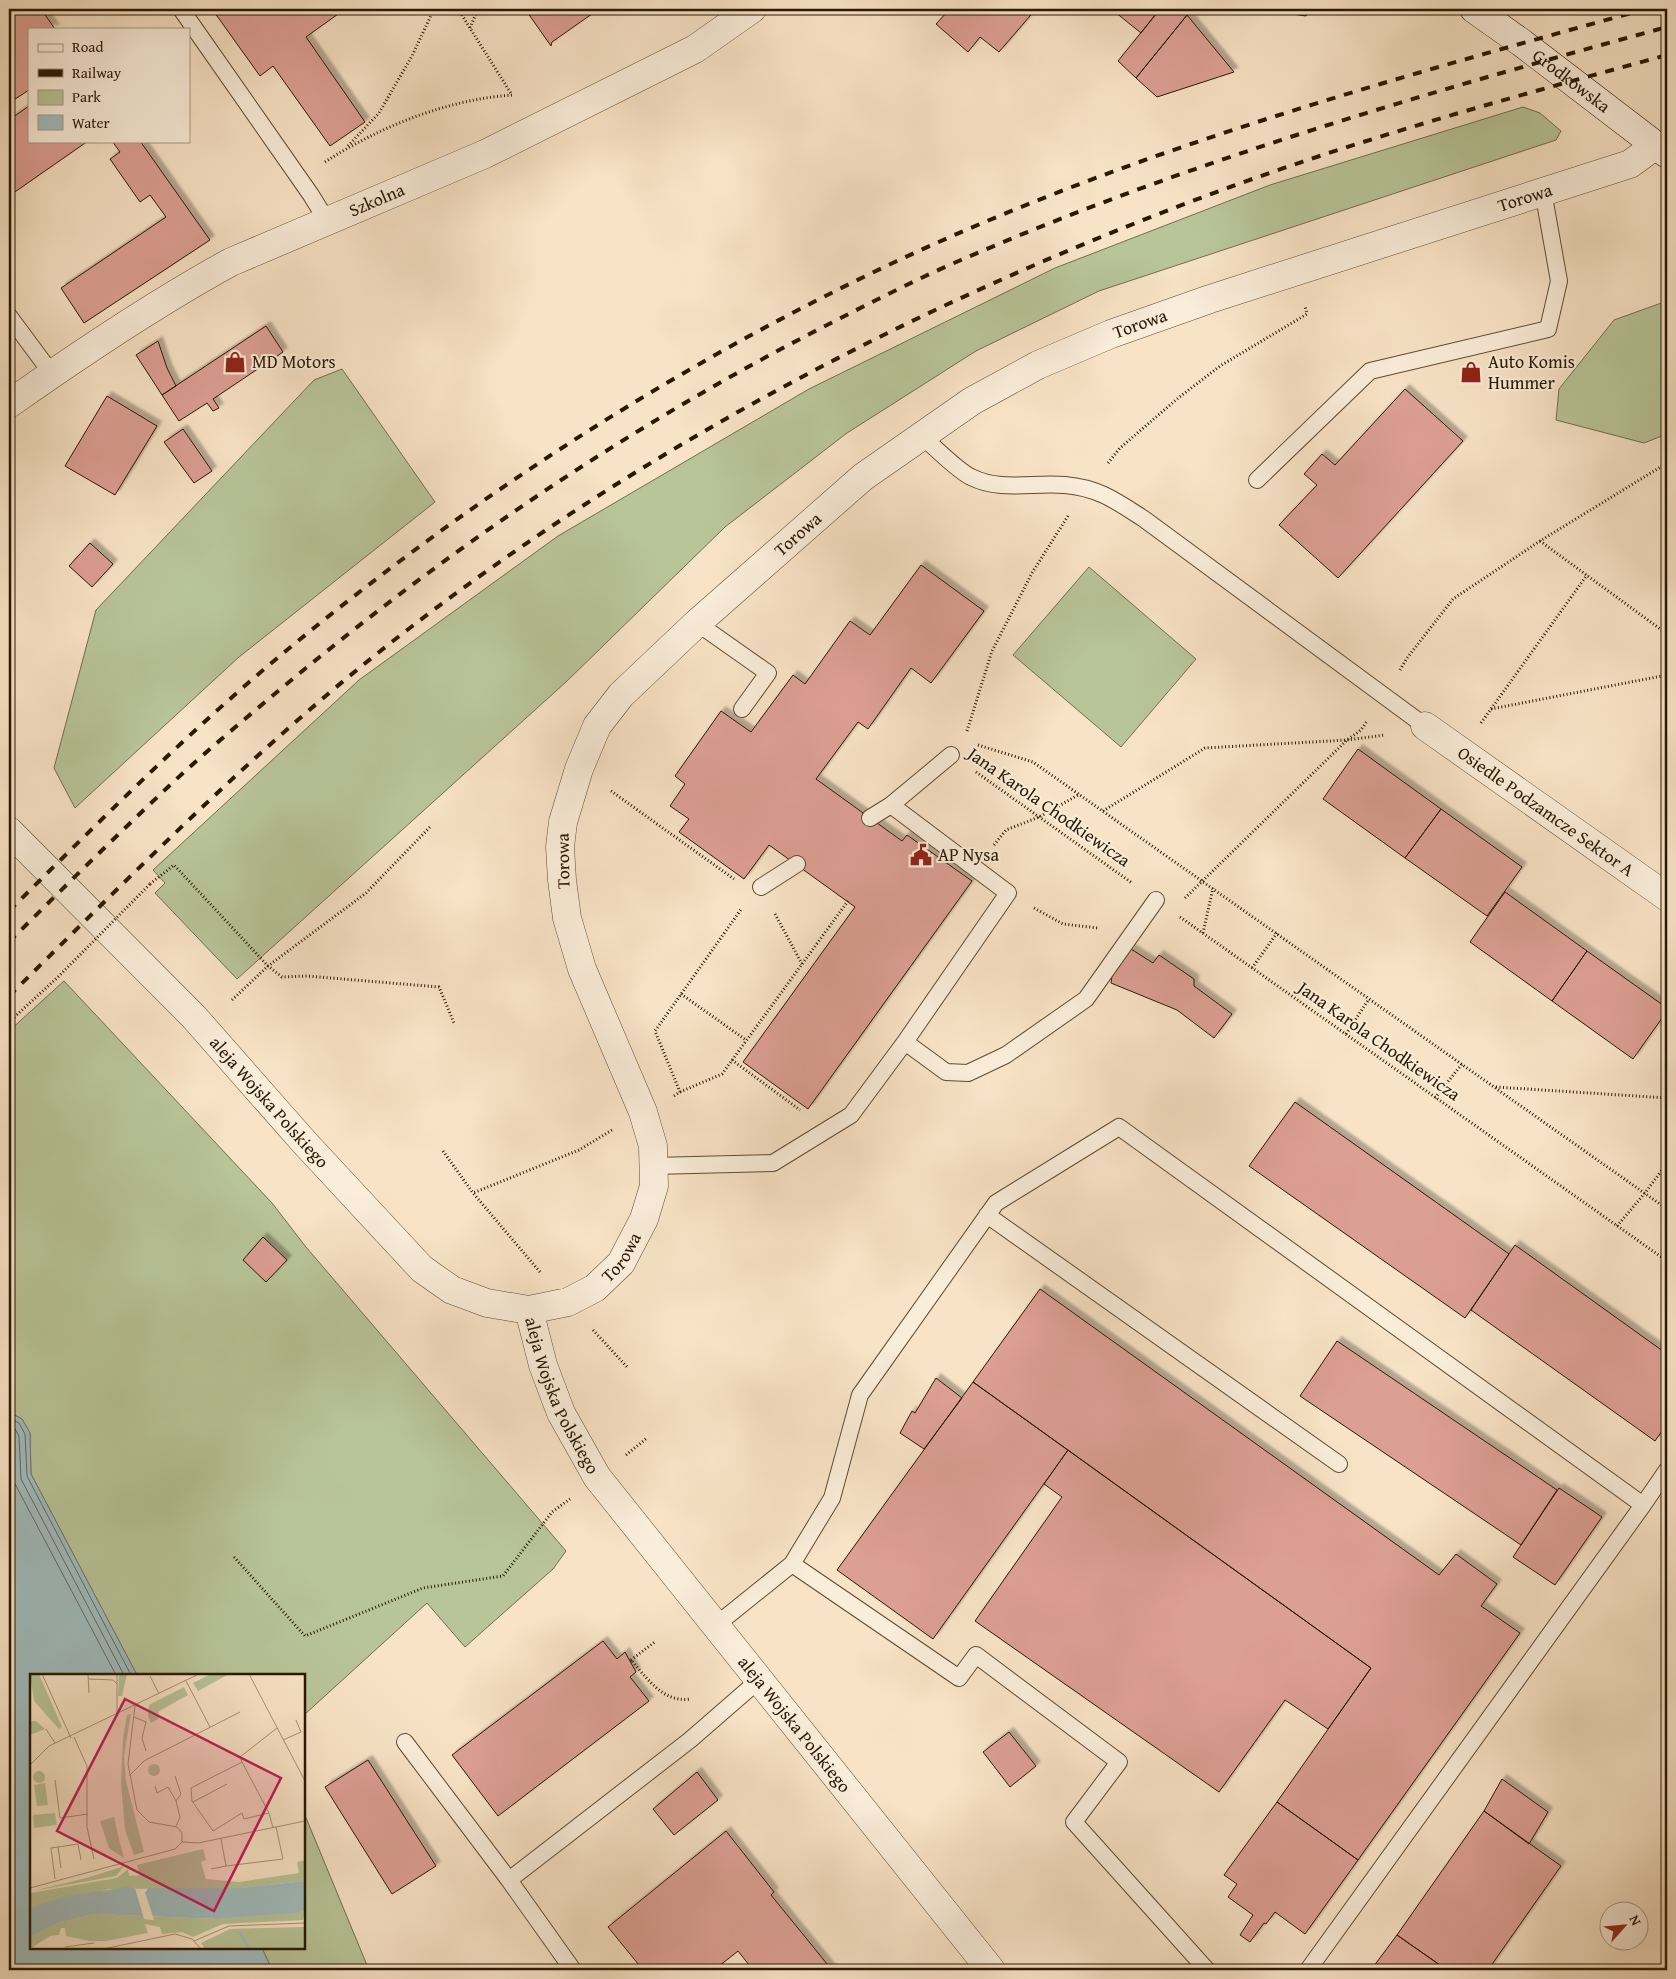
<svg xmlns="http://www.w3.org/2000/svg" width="1676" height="1979" font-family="'Gentium Book Plus',serif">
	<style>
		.green { fill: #b8c599; stroke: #706e4e }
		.water { fill: #a0bcbe; stroke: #707a73 }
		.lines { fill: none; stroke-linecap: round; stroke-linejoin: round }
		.shore { stroke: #646a60; stroke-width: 1 }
		.building { fill: #dc9f93; stroke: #291802; filter: url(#shadow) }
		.service-casing { stroke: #5d4b33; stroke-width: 18 }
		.minor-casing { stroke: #5d4b33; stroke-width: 29 }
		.tertiary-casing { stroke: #5d4b33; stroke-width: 29 }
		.secondary-casing { stroke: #291802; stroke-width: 29 }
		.path { stroke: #291802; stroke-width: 3; stroke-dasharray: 1 2.5; stroke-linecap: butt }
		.service { stroke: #faedda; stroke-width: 16 }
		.minor { stroke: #faedda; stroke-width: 28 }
		.tertiary { stroke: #faedda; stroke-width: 28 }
		.secondary { stroke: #faedda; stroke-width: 28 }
		.rail { stroke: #291802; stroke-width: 4; stroke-dasharray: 9 9; stroke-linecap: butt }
		.path-bridge { stroke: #291802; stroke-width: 3; stroke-dasharray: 1 2.5; stroke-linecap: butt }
		.labels { text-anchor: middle; stroke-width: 4; stroke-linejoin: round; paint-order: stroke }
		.street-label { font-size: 18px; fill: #291802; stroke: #faedda }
		.poi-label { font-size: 18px; fill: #291802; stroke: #faedda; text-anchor: start }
		.inset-river { fill: none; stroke: #a0bcbe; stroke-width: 2.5 }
		.inset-road { fill: none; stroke: #a59278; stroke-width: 1 }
		.view { fill: #c2185b; fill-opacity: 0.15; stroke: #c2185b; stroke-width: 2.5 }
		.inset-edge { fill: none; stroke: #291802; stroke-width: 2.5 }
	</style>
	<defs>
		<filter id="shadow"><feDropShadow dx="4.5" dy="-4.5" stdDeviation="1" flood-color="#0004"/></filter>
	</defs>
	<rect width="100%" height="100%" fill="#f8e3c6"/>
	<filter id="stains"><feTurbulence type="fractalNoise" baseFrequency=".004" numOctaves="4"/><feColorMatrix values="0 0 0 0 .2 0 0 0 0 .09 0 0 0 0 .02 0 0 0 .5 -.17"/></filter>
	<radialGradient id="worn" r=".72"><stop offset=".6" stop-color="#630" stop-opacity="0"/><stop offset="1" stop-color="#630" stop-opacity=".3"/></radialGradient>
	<!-- green -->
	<path class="green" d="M 1523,107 L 1540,113 L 1561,131 L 1556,140 L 1099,291 L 976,351 L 847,433 L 725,527 L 566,682 L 237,979 L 155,893 L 165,883 L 153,870 L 359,680 L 558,536 L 809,389 L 1055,268 L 1270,185 Z
		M 1667,301 L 1667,434 L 1644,443 L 1556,420 L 1559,389 L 1614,320 Z
		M 342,369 L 435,502 L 239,657 L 75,808 L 54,768 L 96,610 L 314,380 Z
		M 1089,567 L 1196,659 L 1121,747 L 1013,655 Z
		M 64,981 L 272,1203 L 306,1247 L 566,1551 L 553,1569 L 465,1647 L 427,1603 L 304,1715 L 304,1675 L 137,1675 L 31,1474 L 30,1433 L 22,1419 L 9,1412 L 9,1031 Z
		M 304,1813 L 369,1970 L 272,1970 L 262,1948 L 304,1948 Z"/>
	<!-- water -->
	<path class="water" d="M 9,1412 L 22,1419 L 30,1433 L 31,1474 L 137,1675 L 31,1675 L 31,1948 L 262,1948 L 272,1970 L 9,1970 Z"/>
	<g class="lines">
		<!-- shore -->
		<path class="shore" d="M 9,1418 L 19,1423 L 25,1434 L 27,1476 L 131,1675
			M 9,1425 L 14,1427 L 19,1436 L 21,1479 L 124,1675
			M 9,1433 L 11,1438 L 14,1482 L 116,1675"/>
	</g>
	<!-- building -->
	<path class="building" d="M 9,9 L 41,9 L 55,29 L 29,29 L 29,90 L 9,103 Z
		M 212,9 L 345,9 L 306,37 L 365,122 L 330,146 L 273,66 L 260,76 Z
		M 525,9 L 599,9 L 552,42 L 551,46 Z
		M 947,9 L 1036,9 L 999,52 L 980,37 L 968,52 L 936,24 L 949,10 Z
		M 1118,9 L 1160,9 L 1141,33 L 1115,12 Z
		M 1160,9 L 1192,9 L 1136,78 L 1118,61 Z
		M 1287,9 L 1309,9 L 1306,16 L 1286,13 Z
		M 1187,15 L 1234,72 L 1157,97 L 1136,78 Z
		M 29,106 L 29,141 L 88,141 L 9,196 L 9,120 Z
		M 112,141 L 140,141 L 210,240 L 84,323 L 61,288 L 166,217 L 150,195 L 140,202 L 110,159 L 120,152 Z
		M 266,326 L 283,352 L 213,399 L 219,408 L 213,411 L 207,403 L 179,421 L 162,395 Z
		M 158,341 L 167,368 L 176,386 L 162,395 L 136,355 Z
		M 1405,389 L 1463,441 L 1338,578 L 1279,525 L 1317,485 L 1304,474 L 1322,454 L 1335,465 Z
		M 107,396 L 157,426 L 115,495 L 65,466 Z
		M 183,429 L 212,471 L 194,483 L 164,442 Z
		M 90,543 L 113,564 L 92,587 L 69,566 Z
		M 921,565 L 984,611 L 931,683 L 911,668 L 868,729 L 858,722 L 816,779 L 902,841 L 907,835 L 972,881 L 808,1109 L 743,1062 L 855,907 L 769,845 L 744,879 L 679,832 L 689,819 L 670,806 L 685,784 L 675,776 L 721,711 L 751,732 L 793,675 L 805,684 L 850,621 L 870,635 Z
		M 1358,749 L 1441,809 L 1405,858 L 1323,799 Z
		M 1441,809 L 1522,867 L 1487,916 L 1405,858 Z
		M 1505,892 L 1587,951 L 1552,1001 L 1470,942 Z
		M 1131,949 L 1153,963 L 1159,955 L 1194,979 L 1194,986 L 1232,1014 L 1214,1038 L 1177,1010 L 1111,983 L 1112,975 Z
		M 1587,951 L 1667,1008 L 1667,1011 L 1633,1059 L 1552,1001 Z
		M 1295,1102 L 1509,1254 L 1465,1318 L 1249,1166 Z
		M 263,1237 L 287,1260 L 266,1282 L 243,1260 Z
		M 1515,1245 L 1667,1354 L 1667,1424 L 1655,1441 L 1471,1310 Z
		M 1040,1289 L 1439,1575 L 1456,1554 L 1497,1584 L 1481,1606 L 1520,1633 L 1358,1860 L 1277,1802 L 1371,1668 L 973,1382 Z
		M 1337,1341 L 1557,1490 L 1521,1545 L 1300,1396 Z
		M 936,1378 L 962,1398 L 924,1449 L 900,1433 L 912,1411 L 915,1413 Z
		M 973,1382 L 1068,1450 L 933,1639 L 837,1570 Z
		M 1068,1450 L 1371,1668 L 1328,1729 L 1285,1700 L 1219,1792 L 975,1621 L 1062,1497 L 1044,1484 Z
		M 1559,1488 L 1602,1517 L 1555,1585 L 1513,1557 Z
		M 603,1641 L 617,1659 L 625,1652 L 636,1672 L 630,1677 L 649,1701 L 498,1816 L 452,1755 Z
		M 1009,1732 L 1036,1766 L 1010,1787 L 983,1752 Z
		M 368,1760 L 436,1866 L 392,1894 L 325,1787 Z
		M 697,1772 L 718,1800 L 674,1835 L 653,1809 Z
		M 1502,1779 L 1548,1812 L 1529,1844 L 1484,1811 Z
		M 1277,1802 L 1358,1860 L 1305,1934 L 1275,1912 L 1266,1924 L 1264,1923 L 1250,1942 L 1240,1935 L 1253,1915 L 1228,1897 L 1237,1884 L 1224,1875 Z
		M 1484,1811 L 1561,1866 L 1488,1970 L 1447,1970 L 1397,1935 Z
		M 726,1831 L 774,1892 L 771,1895 L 832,1970 L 753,1970 L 738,1951 L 714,1970 L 643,1970 L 608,1927 Z
		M 1397,1935 L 1447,1970 L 1371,1970 Z"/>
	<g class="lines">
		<!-- service casing -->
		<g class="service-casing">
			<path id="service" d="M 181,9 L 311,195 L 327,221
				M 9,316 L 52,374
				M 921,435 C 933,446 958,471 971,477 C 1001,492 1033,482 1065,485 C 1099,488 1116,501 1144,519 L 1425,726
				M 1257,480 L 1370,371 L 1548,329 L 1559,281 L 1543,191
				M 697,623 L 768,673 L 742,709
				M 870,818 L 891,805
				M 761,887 L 797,864
				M 905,1042 L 946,1072 L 968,1073 L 1006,1055 L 1086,999 L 1156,900
				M 653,1166 L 773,1163 L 851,1115 L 905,1042 L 1008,893 L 891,805 L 951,755
				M 987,1215 L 1339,1464
				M 1643,1505 L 1667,1470
				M 715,1626 L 792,1564
				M 405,1742 L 509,1880
				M 573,1970 L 509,1880 L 690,1740 L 759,1680
				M 1207,1970 L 1074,1822 L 1119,1762 L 976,1655 L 959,1678 L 792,1564 L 832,1498 L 860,1395 L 996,1203 L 1119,1127 L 1643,1505 L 1308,1970"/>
		</g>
		<!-- minor casing -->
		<g class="minor-casing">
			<g id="minor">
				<path id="s1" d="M 9,404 C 80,354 154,304 231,262 L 485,154 L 695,49 L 752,9"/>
				<path id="s2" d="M 1425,726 L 1667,897"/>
			</g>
		</g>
		<!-- tertiary casing -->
		<g class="tertiary-casing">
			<g id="tertiary">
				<path id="s3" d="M 9,831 L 194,1017 L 304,1142 L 422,1269 L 452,1290 L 487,1303 L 529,1310 L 568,1302 L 595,1288 L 621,1263 L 644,1219 L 654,1186 L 653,1146 L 643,1112 L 582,969 L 567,918 L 562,880 L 560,847 L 563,822 L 579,769 L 597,726 L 621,695 L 697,623 L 863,477 L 972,401 L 1038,365 L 1111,334 L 1210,299 L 1630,164 L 1656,145"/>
				<path id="s4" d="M 529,1310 L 543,1365 L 561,1413 L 597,1477 L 991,1970"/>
			</g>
		</g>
		<!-- secondary casing -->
		<g class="secondary-casing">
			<g id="secondary">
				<path id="s5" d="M 1474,9 L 1522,43 L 1667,154"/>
			</g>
		</g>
		<!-- path -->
		<path class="path" d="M 458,9 L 512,95
			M 470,28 L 478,9
			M 348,146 L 379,113 L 412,56 L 434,9
			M 325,162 C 379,127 448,99 513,95
			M 1108,463 L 1120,448 L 1177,399 L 1220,366 L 1307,314 L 1305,306
			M 1540,541 L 1667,634
			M 1400,670 L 1407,658 L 1453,599 L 1540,541 L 1667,463
			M 1491,709 L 1667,675
			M 1481,723 L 1587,575
			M 967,731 L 992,651 L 1032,573 L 1068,516
			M 978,745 L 1033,762 L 1667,1209
			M 976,772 L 1132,883
			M 611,791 L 734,879
			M 1103,811 L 1205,748 L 1347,740 L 1385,735
			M 994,845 L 1006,830 L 1039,817 L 1080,794
			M 150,884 L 174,865 L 268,966 L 282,977 L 307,976 L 439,987 L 454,1023
			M 1185,898 L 1347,740 L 1361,730 L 1367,721
			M 1034,908 L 1063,924 L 1098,928
			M 775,914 L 802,964
			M 1180,917 L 1667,1261
			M 1203,933 L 1213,888
			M 1252,968 L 1277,933
			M 681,994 L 746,1040
			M 232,1000 L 268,966 L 366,893 L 430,827
			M 9,1022 L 58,977
			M 1346,1034 L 1369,999
			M 732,1060 L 800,1110
			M 1496,1087 L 1667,1098
			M 680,1092 L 722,1074 L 848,901
			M 674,1096 L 680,1092 L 655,1031 L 742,908
			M 1435,1098 L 1462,1064
			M 443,1151 L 473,1193
			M 1617,1226 L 1645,1193 L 1667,1163
			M 540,1272 L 473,1193 L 579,1150 L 612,1130
			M 593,1330 L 628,1368
			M 626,1455 L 647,1438
			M 234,1557 L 305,1636 L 423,1588 L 503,1576 L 552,1512 L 570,1499
			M 631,1660 L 656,1641
			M 630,1661 L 631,1660 C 647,1678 663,1703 690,1699"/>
		<!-- service -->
		<use href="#service" class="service"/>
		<!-- minor -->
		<use href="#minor" class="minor"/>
		<!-- tertiary -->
		<use href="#tertiary" class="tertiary"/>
		<!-- secondary -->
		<use href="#secondary" class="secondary"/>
		<!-- rail -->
		<path class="rail" d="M 9,911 C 99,822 189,731 287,650 C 472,497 678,364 897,261 C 1136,149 1392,79 1646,9
			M 9,942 C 61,890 114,838 168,787 C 203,754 240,723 277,692 C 448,549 632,424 831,323 C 874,301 917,279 961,260 C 1189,161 1428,92 1667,27
			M 9,996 C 136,871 261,743 402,634 C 651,441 935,295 1230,187 C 1373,135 1520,95 1667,55"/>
		<!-- path-bridge -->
		<path class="path-bridge" d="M 58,977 L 150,884"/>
	</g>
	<!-- icons -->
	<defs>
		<g id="shop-bare" transform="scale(1.725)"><path d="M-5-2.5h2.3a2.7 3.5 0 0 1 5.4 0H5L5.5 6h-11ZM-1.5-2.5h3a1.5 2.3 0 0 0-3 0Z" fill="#8f2418" stroke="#faedda" stroke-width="2.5" paint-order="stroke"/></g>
		<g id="civic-bare" transform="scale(1.725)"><path d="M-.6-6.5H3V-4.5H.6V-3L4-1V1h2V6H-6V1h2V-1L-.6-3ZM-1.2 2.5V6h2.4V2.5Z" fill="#8f2418" stroke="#faedda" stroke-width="2.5" paint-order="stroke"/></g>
	</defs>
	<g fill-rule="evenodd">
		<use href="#shop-bare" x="235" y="362"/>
		<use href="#shop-bare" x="1471" y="372"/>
		<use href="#civic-bare" x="921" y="855"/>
	</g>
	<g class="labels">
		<!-- street labels -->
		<g class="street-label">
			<text dy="6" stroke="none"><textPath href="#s5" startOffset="121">Grodkowska</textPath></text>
			<text dy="6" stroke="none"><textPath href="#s3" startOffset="2480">Torowa</textPath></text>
			<text dy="6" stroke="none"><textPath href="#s1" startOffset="422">Szkolna</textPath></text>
			<text dy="6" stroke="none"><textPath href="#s3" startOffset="2075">Torowa</textPath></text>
			<text dy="6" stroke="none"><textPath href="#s3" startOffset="1670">Torowa</textPath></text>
			<text transform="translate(1049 807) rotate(35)" y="6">Jana Karola Chodkiewicza</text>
			<text dy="6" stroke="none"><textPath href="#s2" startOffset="148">Osiedle Podzamcze Sektor A</textPath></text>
			<text transform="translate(563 861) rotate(-91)" y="6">Torowa</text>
			<text transform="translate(1379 1041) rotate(35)" y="6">Jana Karola Chodkiewicza</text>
			<text dy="6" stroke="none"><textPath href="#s3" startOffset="376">aleja Wojska Polskiego</textPath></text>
			<text dy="6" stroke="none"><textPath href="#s3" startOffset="830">Torowa</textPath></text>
			<text dy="6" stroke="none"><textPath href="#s4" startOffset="92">aleja Wojska Polskiego</textPath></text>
			<text dy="6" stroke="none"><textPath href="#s4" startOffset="498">aleja Wojska Polskiego</textPath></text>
		</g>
		<!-- poi labels -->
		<g class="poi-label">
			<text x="252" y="368">MD Motors</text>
			<text x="1488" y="368">Auto Komis<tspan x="1488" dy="21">Hummer</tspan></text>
			<text x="938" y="861">AP Nysa</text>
		</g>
	</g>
	<!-- overview -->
	<g transform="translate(30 1674)">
		<rect width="275" height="275" fill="#f8e3c6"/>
		<path d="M 0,0 L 9,0 L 32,53 L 29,55 L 4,27 ZM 89,0 L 97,0 L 92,22 L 88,22 ZM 181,0 L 199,0 L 168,17 L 163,9 ZM 154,13 L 158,21 L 129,37 L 128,45 L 121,49 L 118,42 L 119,31 ZM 101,40 L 94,82 L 96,107 L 114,178 L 104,181 L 95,156 L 91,109 L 93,64 L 97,41 ZM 0,47 L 6,47 L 15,55 L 0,61 ZM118 96a6 6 0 1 1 12 0a6 6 0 1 1-12 0ZM3 103a6 6 0 1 1 12 0a6 6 0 1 1-12 0ZM 15,109 L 18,131 L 7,132 L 4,111 ZM 25,139 L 27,151 L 4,154 L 3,141 ZM 84,143 L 89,165 L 94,184 L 79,174 L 70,147 ZM 173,175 L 176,186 L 171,188 L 176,205 L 209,208 L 269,199 L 267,188 L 275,186 L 275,207 L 210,214 L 79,215 L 0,234 L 0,219 L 87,204 L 98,195 L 99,202 L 110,201 L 107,191 ZM 94,192 L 86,202 L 3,217 L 60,203 ZM 275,237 L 273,246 L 193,250 L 163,263 L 152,258 L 132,260 L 130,253 L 115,250 L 118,259 L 76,267 L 60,267 L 36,262 L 35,254 L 31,254 L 29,261 L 20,262 L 0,275 L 0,263 L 28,249 L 64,240 L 187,245 ZM 275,253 L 275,275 L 175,275 L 171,269 L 200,255 Z" fill="#b8c599"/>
		<path d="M 275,207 L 275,237 L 263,239 L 187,245 L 64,240 L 28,249 L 0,263 L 0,234 L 36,222 L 98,213 L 116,218 L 118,214 L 210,214 Z" fill="#a0bcbe"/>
		<path d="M 104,211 L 105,215 L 114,215 L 124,246 L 114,245 Z" fill="#f8e3c6"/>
		<path class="inset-river" d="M 210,259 L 219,275"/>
		<path class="inset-road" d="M 12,0 L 41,64M 58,0 L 59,19M 219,0 L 275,107M 120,2 L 129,20M 59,5 L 83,6 L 87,10M 156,7 L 180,53M 87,41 L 87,0M 104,43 L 116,48 L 112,64 L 116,77M 16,55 L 25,69M 44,63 L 57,92 L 57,153 L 64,185M 253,66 L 271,58 L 266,46M 212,88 L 210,83 L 247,54M 0,91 L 19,72 L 169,0M 99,102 L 114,87 L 210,38M 145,102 L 151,120 L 146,127M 25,106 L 30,144 L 58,140M 125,112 L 127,119 L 138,113 L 146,127 L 150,143 L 146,152M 163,128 L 197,110M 239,139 L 212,88 L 161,114 L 162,127 L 183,157 L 212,139 L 214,145 L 239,139 L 243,154M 191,165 L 196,192 L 253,185 L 246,153M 152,168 L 168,169 L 275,147M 31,194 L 28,173 L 48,170 L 51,186M 181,195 L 196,192M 25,205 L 21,174 L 28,173M 0,214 L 145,175 L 152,168 L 152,159 L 147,153 L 119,148 L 107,136 L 98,90 L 105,32M 164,267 L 199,252 L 275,249M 35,273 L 64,269M 73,275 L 145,260 L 162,265 L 171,275"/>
		<path class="view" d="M 95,25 L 251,104 L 184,237 L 27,157 Z"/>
		<rect width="275" height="275" class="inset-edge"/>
	</g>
	<!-- margin -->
	<rect width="1676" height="1979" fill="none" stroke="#f8e3c6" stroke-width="30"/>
	<rect x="10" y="10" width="1656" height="1959" fill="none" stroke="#291802" stroke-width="2.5"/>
	<rect x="15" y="15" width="1646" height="1949" fill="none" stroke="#291802"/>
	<!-- legend -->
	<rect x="28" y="28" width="162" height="115" fill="#faedda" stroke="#a69884"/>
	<rect x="38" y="44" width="25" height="8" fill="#faedda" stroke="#a69884"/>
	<text x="72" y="52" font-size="15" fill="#291802">Road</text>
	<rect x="38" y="69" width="25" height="8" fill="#291802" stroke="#a69884"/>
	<text x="72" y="78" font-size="15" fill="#291802">Railway</text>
	<rect x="38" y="90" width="25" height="15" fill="#b8c599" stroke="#a69884"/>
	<text x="72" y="102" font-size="15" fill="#291802">Park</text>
	<rect x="38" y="115" width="25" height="15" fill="#a0bcbe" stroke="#a69884"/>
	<text x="72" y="128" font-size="15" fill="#291802">Water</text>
	<!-- north arrow -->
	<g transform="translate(1624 1926) rotate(63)"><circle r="24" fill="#faedda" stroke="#a69884"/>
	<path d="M0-4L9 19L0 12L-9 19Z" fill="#8f2418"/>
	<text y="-8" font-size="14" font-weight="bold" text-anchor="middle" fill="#291802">N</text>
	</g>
	<rect width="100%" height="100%" filter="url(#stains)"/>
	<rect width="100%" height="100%" fill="url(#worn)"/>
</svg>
